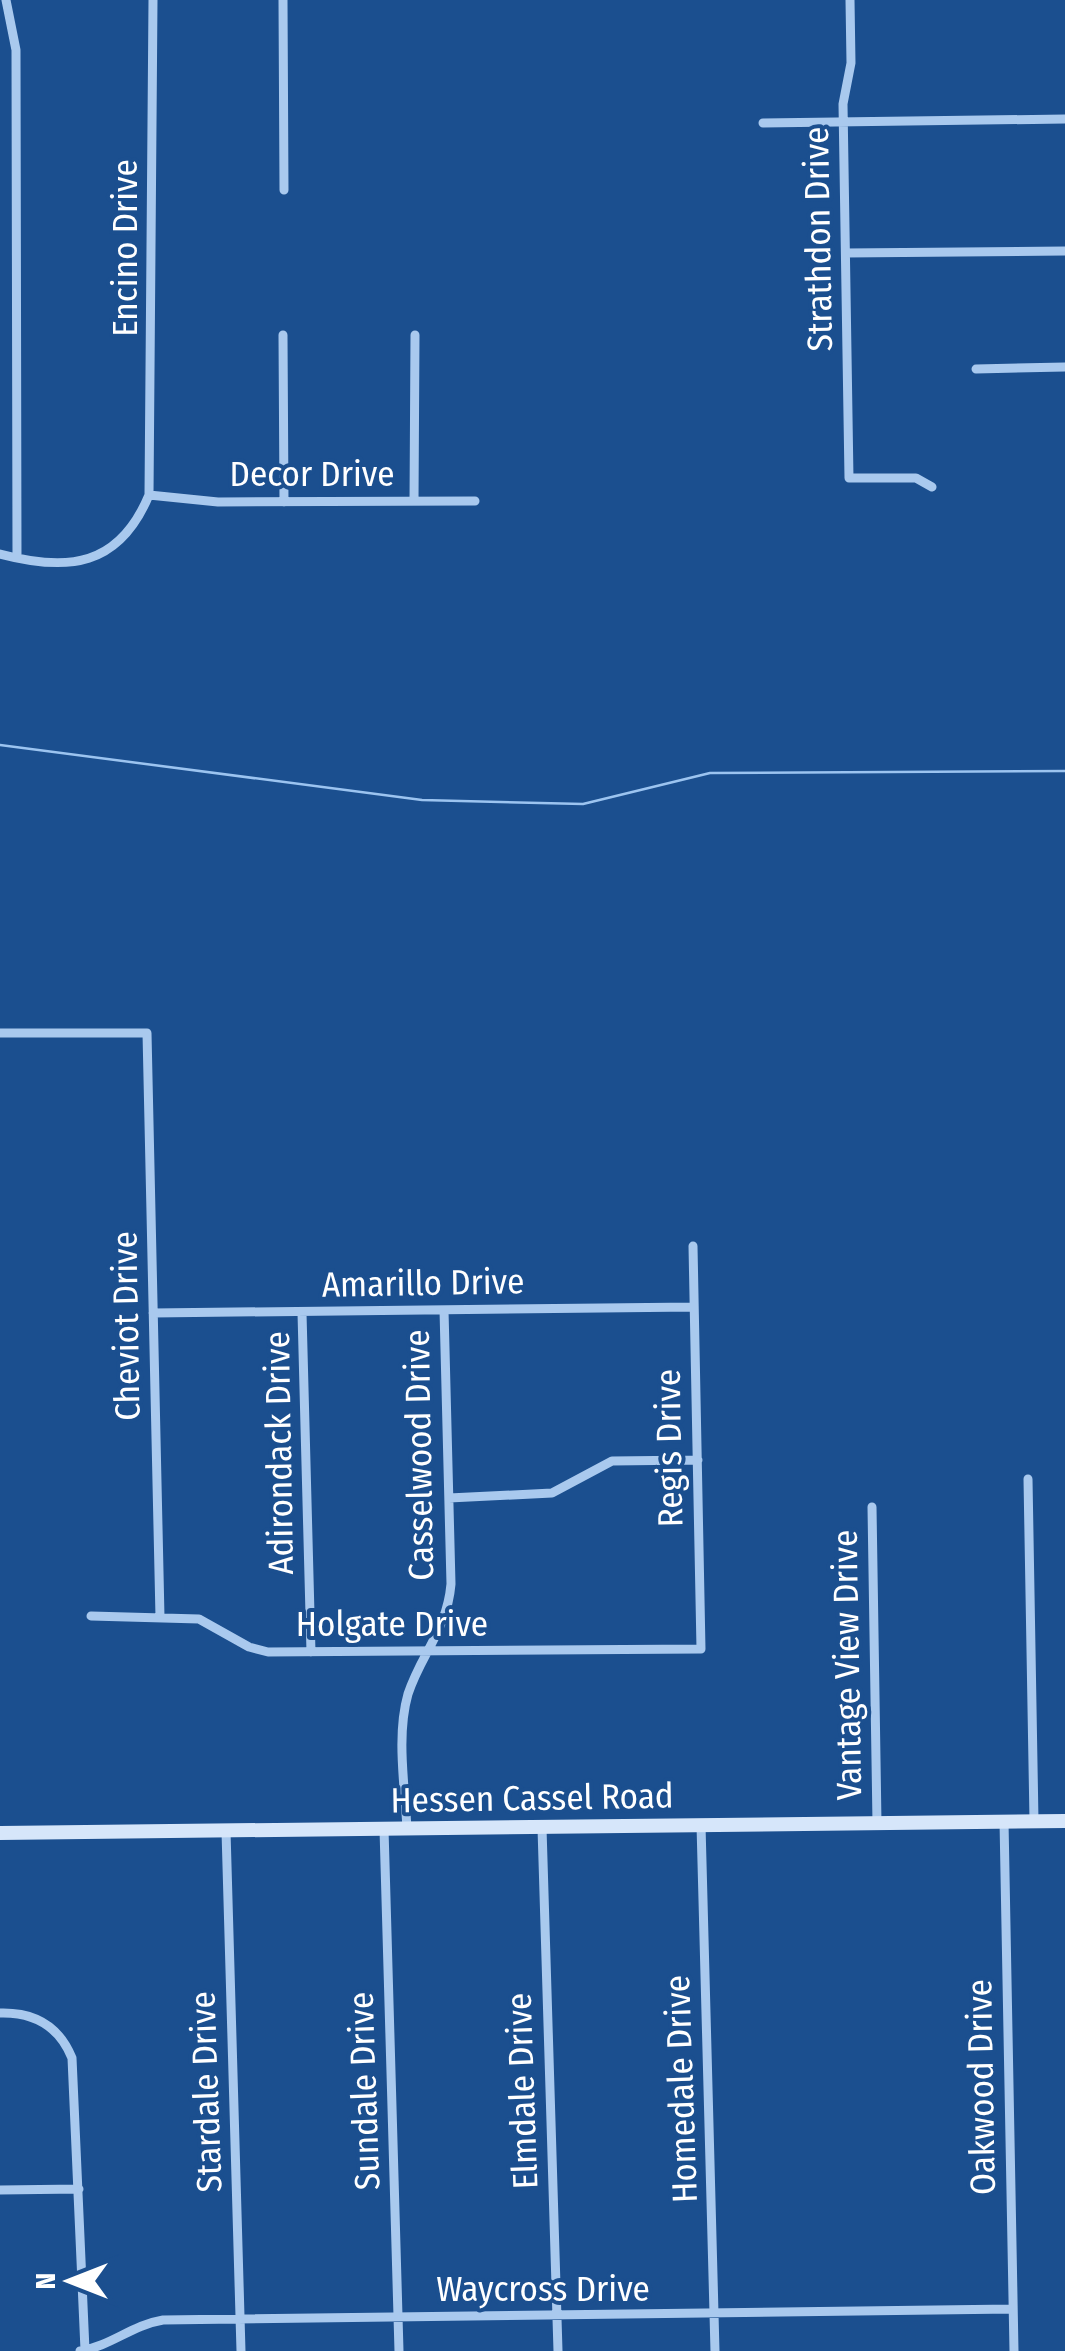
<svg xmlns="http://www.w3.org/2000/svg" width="1065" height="2351" font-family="'Fira Sans Condensed',sans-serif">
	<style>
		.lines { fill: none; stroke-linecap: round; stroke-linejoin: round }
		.stream { stroke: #9cc4f0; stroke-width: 2.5 }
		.street { stroke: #a9c9ee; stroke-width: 9 }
		.secondary { stroke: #d6e6fa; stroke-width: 14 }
		.labels { text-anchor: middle; stroke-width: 8; stroke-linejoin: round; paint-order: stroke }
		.street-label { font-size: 35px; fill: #fff; stroke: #1b4f8f }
	</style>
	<rect width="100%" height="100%" fill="#1b4f8f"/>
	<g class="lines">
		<!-- stream -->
		<path class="stream" d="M 0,745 L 422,800 L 583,804 L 710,773 L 1065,771"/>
		<!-- street -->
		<path class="street" d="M 6,0 L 16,50 L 17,558
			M 283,0 L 284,190
			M 850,0 L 851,63 L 843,104 L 849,478 L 916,478 L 932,487
			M 763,123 L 1065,119
			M 846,253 L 1065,251
			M 283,335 L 284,502
			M 976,369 L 1065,367
			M 149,495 L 218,502 L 475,501
			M 414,501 L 415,335
			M 0,554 C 68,572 119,567 149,495 L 153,0
			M 0,1033 L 147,1033 L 160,1617
			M 153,1313 L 694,1307
			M 302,1313 L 311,1652
			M 1028,1479 L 1034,1821
			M 449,1498 L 552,1493 L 612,1461 L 698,1460
			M 872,1507 L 877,1823
			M 91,1616 L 199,1619 L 249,1647 L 268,1652 L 701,1649 L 693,1246
			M 1004,1821 L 1014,2351
			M 701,1825 L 715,2351
			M 542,1828 L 558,2351
			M 384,1829 L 399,2351
			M 407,1829 C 405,1787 396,1736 408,1694 C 421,1654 447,1630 451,1584 L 444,1310
			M 226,1831 L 241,2351
			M 0,2013 C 35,2012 59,2026 72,2058 L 85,2350
			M 0,2190 L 79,2189
			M 80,2351 C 111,2346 132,2325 163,2320 L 1012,2309"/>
		<!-- secondary -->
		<path class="secondary" d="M 0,1833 L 1065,1821"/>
	</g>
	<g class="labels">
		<!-- street labels -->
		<g class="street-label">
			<text transform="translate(818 239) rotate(-91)" y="12">Strathdon Drive</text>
			<text transform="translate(125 248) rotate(-90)" y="12">Encino Drive</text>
			<text x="312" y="486">Decor Drive</text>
			<text transform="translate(423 1283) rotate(-1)" y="12">Amarillo Drive</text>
			<text transform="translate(126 1326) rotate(-91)" y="12">Cheviot Drive</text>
			<text transform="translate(669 1448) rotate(-91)" y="12">Regis Drive</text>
			<text transform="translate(279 1453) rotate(-91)" y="12">Adirondack Drive</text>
			<text transform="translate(419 1455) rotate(-91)" y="12">Casselwood Drive</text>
			<text x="392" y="1636">Holgate Drive</text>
			<text transform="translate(847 1665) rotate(-91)" y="12">Vantage View Drive</text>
			<text transform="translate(532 1798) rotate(-1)" y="12">Hessen Cassel Road</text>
			<text transform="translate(981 2087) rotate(-91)" y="12">Oakwood Drive</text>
			<text transform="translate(681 2089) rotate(-92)" y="12">Homedale Drive</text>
			<text transform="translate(364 2091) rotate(-92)" y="12">Sundale Drive</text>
			<text transform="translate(522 2091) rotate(-92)" y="12">Elmdale Drive</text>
			<text transform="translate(206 2092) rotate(-92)" y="12">Stardale Drive</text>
			<text x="543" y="2301">Waycross Drive</text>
		</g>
	</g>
	<!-- north arrow -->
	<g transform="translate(70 2281) rotate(270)" stroke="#1b4f8f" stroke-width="8" paint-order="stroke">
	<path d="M0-8L18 38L0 25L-18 38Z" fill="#ffffff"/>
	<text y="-15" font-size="28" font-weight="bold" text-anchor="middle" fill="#ffffff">N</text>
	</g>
</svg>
